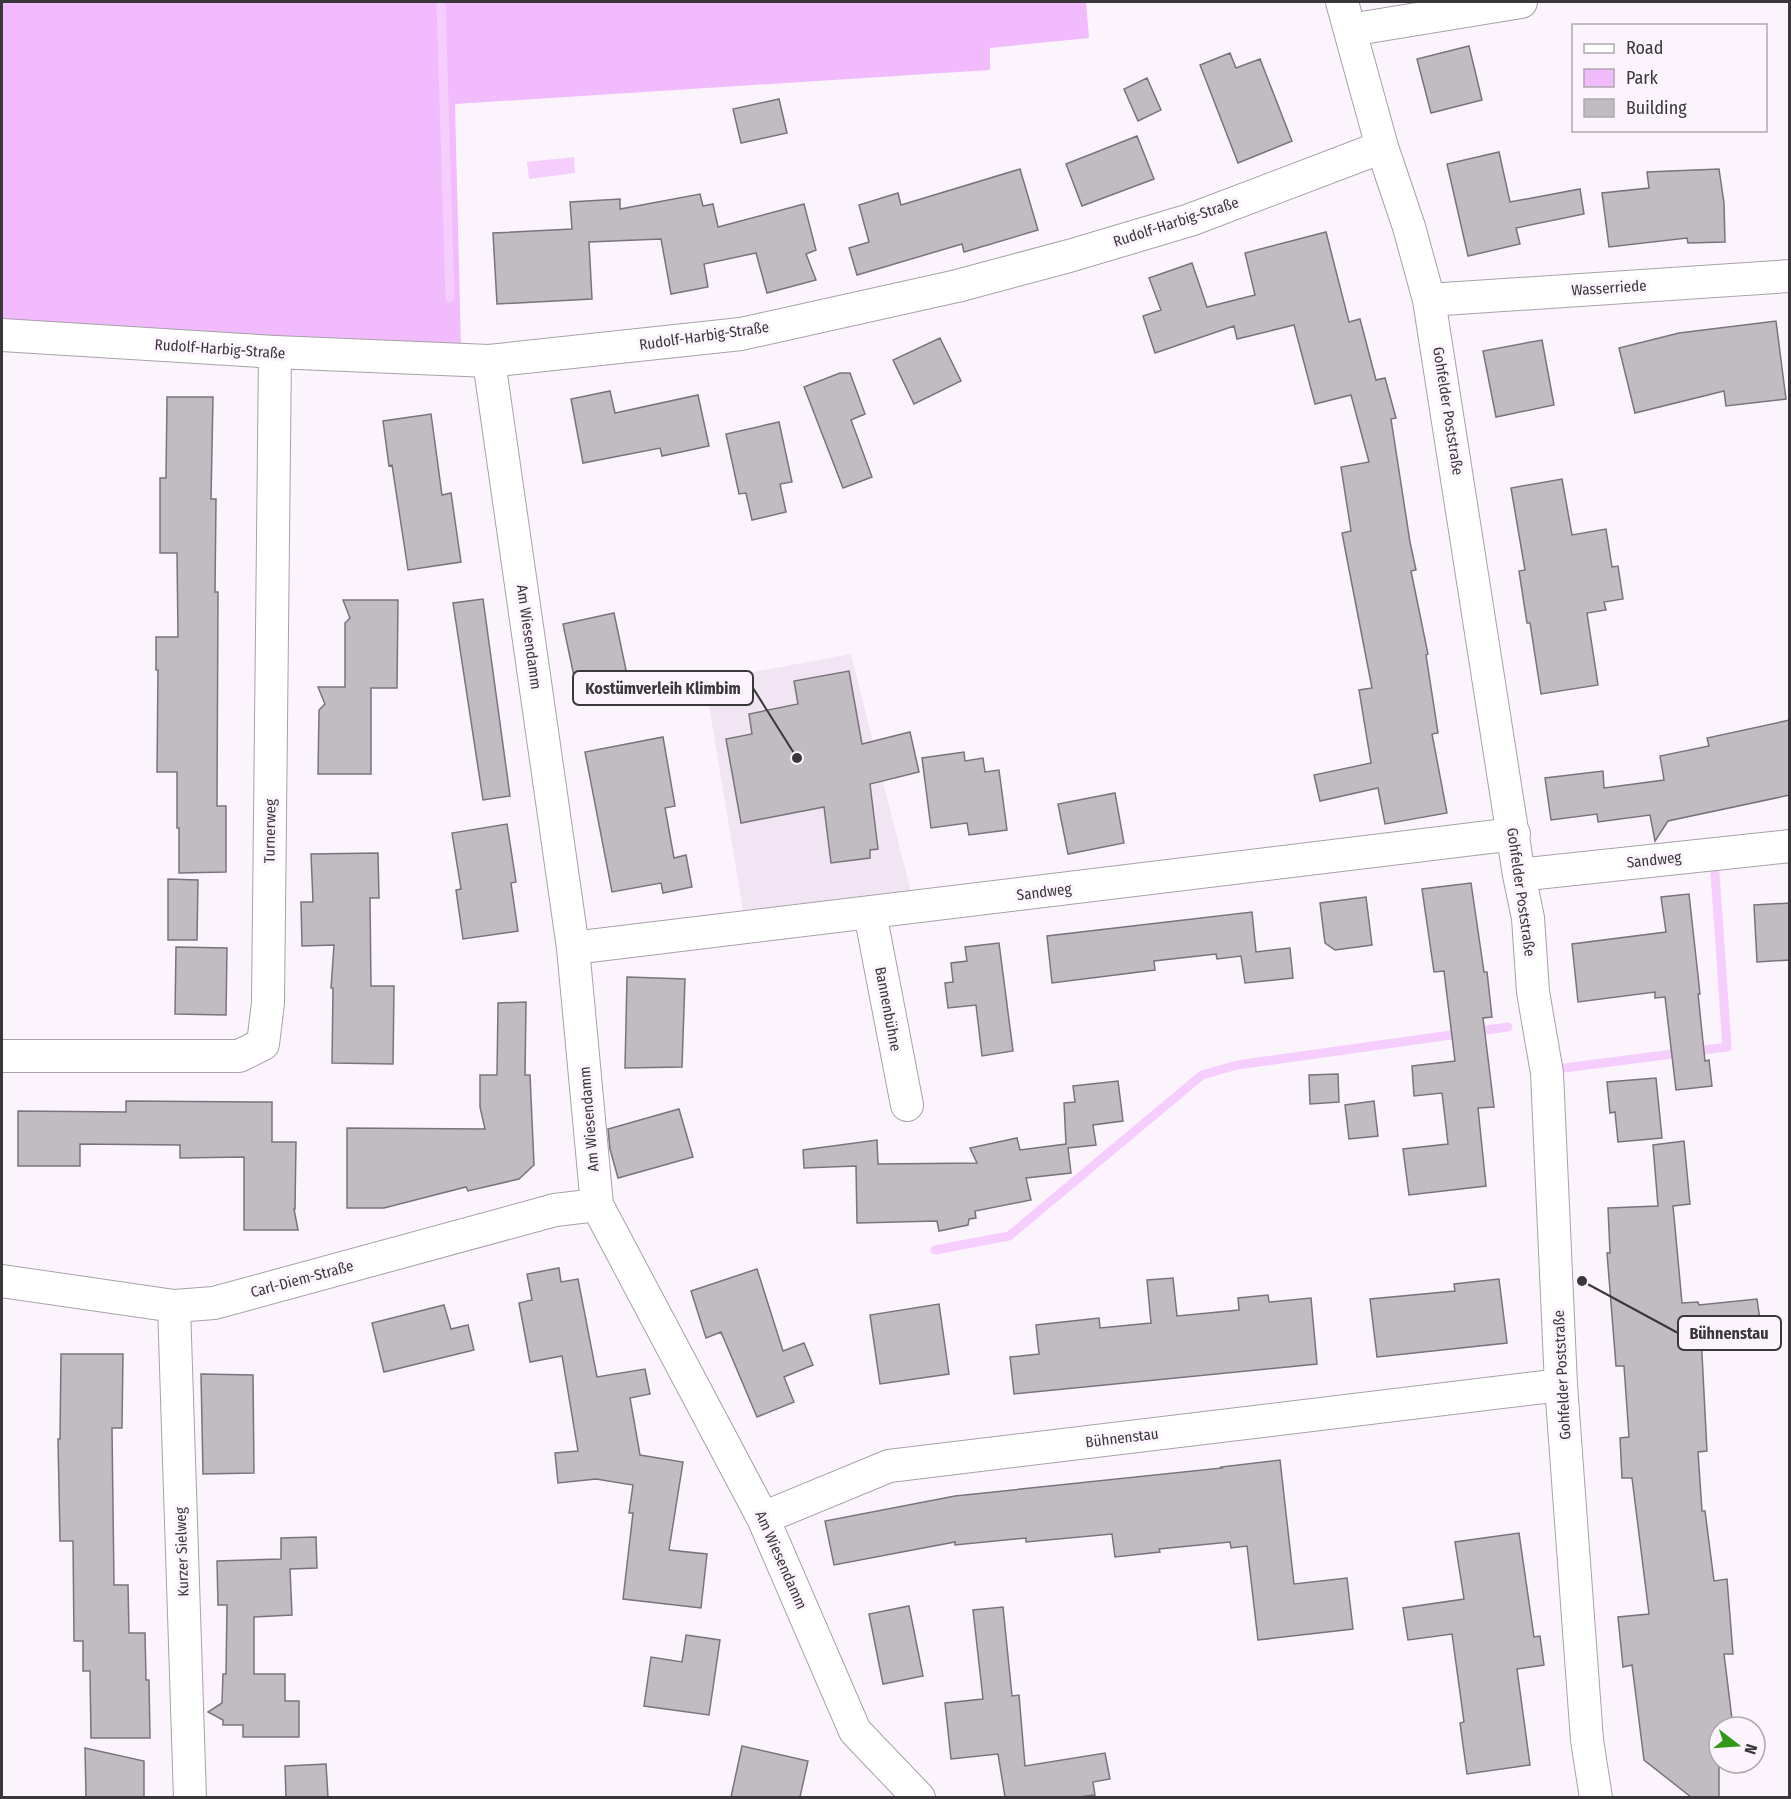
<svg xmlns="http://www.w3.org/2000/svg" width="1791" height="1799" font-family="'Fira Sans Condensed',sans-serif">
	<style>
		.built { fill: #f1e5f3 }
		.green { fill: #f1bbfd }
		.water { fill: #f5cefd }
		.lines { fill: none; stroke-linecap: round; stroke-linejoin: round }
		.stream { stroke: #f5cefd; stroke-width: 9 }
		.building { fill: #c1bbc2; stroke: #79747b; stroke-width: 1.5 }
		.minor-casing { stroke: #a7a1a8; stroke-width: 34 }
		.minor { stroke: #fff; stroke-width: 32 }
		.labels { text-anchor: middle; stroke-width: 6; stroke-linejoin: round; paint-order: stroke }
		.street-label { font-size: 15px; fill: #3a373a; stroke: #fbf4fc }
		.leader { fill: none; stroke: #3a373a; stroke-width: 2 }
		.callout-dot { fill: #3a373a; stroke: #fbf4fc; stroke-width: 2 }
		.callout { fill: #fbf4fc; stroke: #3a373a; stroke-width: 2 }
		.callout-label { font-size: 16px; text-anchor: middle; font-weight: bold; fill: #3a373a }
	</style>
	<rect width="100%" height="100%" fill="#fbf4fc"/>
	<!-- built -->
	<path class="built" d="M 851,654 L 913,900 L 745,922 L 705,681 Z"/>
	<!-- green -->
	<path class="green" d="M 2,2 L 1086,2 L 1089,38 L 990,48 L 990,70 L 455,104 L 461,349 L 2,339 Z"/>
	<!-- water -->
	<path class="water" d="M 574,157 L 575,173 L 529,179 L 527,162 Z"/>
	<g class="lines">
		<!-- stream -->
		<path class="stream" d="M 441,2 L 450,298
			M 1556,1069 L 1727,1047 L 1715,873
			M 935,1250 L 1009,1236 L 1202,1075 L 1237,1065 L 1508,1027"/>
	</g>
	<!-- building -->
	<path class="building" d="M 1469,46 L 1482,100 L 1431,113 L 1417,59 Z
		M 1230,53 L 1236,68 L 1260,59 L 1292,141 L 1238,163 L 1200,65 Z
		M 1147,78 L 1161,110 L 1138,121 L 1124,89 Z
		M 779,99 L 787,133 L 741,143 L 733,109 Z
		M 1137,136 L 1154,179 L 1082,206 L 1066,164 Z
		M 1499,152 L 1510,202 L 1580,189 L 1584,214 L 1516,228 L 1520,244 L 1468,256 L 1447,164 Z
		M 1020,169 L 1038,230 L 964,252 L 962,244 L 857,275 L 849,248 L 869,242 L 859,205 L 898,193 L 901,205 Z
		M 1719,169 L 1724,203 L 1725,242 L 1688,243 L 1687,238 L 1609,247 L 1602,193 L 1649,188 L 1647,172 Z
		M 700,194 L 703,206 L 713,204 L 718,227 L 804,204 L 816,250 L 806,254 L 816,280 L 767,293 L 756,253 L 704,264 L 708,287 L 671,294 L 661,239 L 589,242 L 592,299 L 497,304 L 493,233 L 572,229 L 570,202 L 620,199 L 620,209 Z
		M 1326,232 L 1349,322 L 1360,319 L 1376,380 L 1385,378 L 1396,418 L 1391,419 L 1410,542 L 1416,570 L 1411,571 L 1428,654 L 1426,655 L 1438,733 L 1432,734 L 1447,813 L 1385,824 L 1378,788 L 1320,801 L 1314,775 L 1371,763 L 1359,690 L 1372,688 L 1342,533 L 1351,531 L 1341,467 L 1369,462 L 1351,395 L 1315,404 L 1294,325 L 1237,339 L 1234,326 L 1155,353 L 1143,316 L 1161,310 L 1149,278 L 1192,263 L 1207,307 L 1255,295 L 1245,253 Z
		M 1776,321 L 1786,399 L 1726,406 L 1724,391 L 1635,413 L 1619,348 L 1679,333 Z
		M 940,338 L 961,381 L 914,404 L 893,360 Z
		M 1542,340 L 1554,405 L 1496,417 L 1483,351 Z
		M 840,373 L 850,373 L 865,414 L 851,420 L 872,477 L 843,488 L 804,387 Z
		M 610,391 L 615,413 L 698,395 L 709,446 L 662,456 L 660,448 L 583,463 L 571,399 Z
		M 167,397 L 213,397 L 211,499 L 216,499 L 215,592 L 218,592 L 217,806 L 226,806 L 226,872 L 179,873 L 179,828 L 177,828 L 177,772 L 157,772 L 158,670 L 156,670 L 156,637 L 178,637 L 177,553 L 160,553 L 160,478 L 166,478 Z
		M 431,414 L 442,495 L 451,493 L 461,562 L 408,570 L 392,465 L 389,466 L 383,421 Z
		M 779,422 L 792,482 L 780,484 L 786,512 L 752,520 L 746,493 L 739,494 L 726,434 Z
		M 1562,479 L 1572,535 L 1606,529 L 1612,567 L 1618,566 L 1623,599 L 1604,602 L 1606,610 L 1587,613 L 1598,685 L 1541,694 L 1530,623 L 1527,623 L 1519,571 L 1525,570 L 1511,488 Z
		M 483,599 L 510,796 L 483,800 L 453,603 Z
		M 343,600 L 398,600 L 397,688 L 371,688 L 371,774 L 318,774 L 319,710 L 325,704 L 318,687 L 345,687 L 345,623 L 350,618 Z
		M 614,613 L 626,670 L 575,681 L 563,624 Z
		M 849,671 L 862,744 L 910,732 L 919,772 L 870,784 L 878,849 L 870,850 L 870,858 L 831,863 L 824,807 L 741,823 L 726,739 L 752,734 L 749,714 L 798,704 L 794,681 Z
		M 1790,720 L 1790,795 L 1668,821 L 1655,841 L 1650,815 L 1598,822 L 1597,814 L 1551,820 L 1545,778 L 1603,771 L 1604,788 L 1664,780 L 1660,756 L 1709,746 L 1707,738 Z
		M 663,737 L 675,806 L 665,808 L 674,858 L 686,855 L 692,887 L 663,893 L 661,883 L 612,892 L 585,752 Z
		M 964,752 L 965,761 L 983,758 L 985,772 L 999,770 L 1007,830 L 969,835 L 967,823 L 931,828 L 922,758 Z
		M 1115,793 L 1124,843 L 1068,854 L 1058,804 Z
		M 507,824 L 516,882 L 511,883 L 518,931 L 463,939 L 456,890 L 461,889 L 452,833 Z
		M 378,853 L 379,898 L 370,898 L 371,986 L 394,986 L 393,1064 L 332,1063 L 333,988 L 331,988 L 334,945 L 302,946 L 301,902 L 313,902 L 311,854 Z
		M 168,879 L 198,880 L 197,940 L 168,940 Z
		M 1471,883 L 1484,972 L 1487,972 L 1492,1017 L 1483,1018 L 1494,1107 L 1478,1108 L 1486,1186 L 1409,1195 L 1403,1149 L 1448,1144 L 1442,1093 L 1414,1096 L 1412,1066 L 1455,1061 L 1444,971 L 1434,972 L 1422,889 Z
		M 1689,894 L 1700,994 L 1698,994 L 1705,1061 L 1709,1060 L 1712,1086 L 1676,1090 L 1665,997 L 1655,998 L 1655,992 L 1578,1002 L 1572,944 L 1666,932 L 1661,897 Z
		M 1366,897 L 1372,945 L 1335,950 L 1325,943 L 1320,903 Z
		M 1790,903 L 1790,960 L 1757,962 L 1754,905 Z
		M 1252,912 L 1256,952 L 1290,948 L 1293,978 L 1245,983 L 1241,956 L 1217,959 L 1216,954 L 1154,961 L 1155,970 L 1052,983 L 1047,936 Z
		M 999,943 L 1013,1051 L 982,1056 L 976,1005 L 948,1008 L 945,983 L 953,982 L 951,963 L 967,961 L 965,947 Z
		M 176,947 L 227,948 L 226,1015 L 175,1014 Z
		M 627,977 L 685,979 L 682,1067 L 625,1068 Z
		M 526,1002 L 525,1075 L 530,1075 L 534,1165 L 519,1179 L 468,1191 L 466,1187 L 384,1208 L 347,1208 L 347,1128 L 485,1129 L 480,1107 L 480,1075 L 497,1075 L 498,1003 Z
		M 1338,1074 L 1339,1102 L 1310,1104 L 1309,1075 Z
		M 1656,1078 L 1662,1138 L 1618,1142 L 1615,1112 L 1610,1113 L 1607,1082 Z
		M 1118,1081 L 1123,1121 L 1093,1125 L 1096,1145 L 1068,1148 L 1071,1173 L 1026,1178 L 1031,1200 L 975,1211 L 976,1218 L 969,1219 L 968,1225 L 939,1231 L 937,1221 L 857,1223 L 856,1166 L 804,1168 L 803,1150 L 877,1140 L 878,1164 L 977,1163 L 970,1148 L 1017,1138 L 1020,1150 L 1066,1144 L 1064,1103 L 1075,1102 L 1073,1086 Z
		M 126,1101 L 272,1102 L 272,1142 L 296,1142 L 295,1209 L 294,1209 L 298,1230 L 244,1230 L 244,1157 L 180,1158 L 180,1145 L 80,1144 L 80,1166 L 18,1166 L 18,1111 L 126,1112 Z
		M 1374,1101 L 1378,1136 L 1349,1139 L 1345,1105 Z
		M 679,1109 L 693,1157 L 618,1178 L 610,1149 L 608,1129 Z
		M 1684,1141 L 1690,1204 L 1673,1206 L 1682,1303 L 1698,1302 L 1699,1305 L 1757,1299 L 1761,1327 L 1701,1335 L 1707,1451 L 1698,1452 L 1702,1511 L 1705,1511 L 1714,1581 L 1727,1579 L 1733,1654 L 1724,1654 L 1733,1727 L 1719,1727 L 1719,1797 L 1691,1797 L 1644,1760 L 1632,1665 L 1623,1667 L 1618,1617 L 1649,1614 L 1632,1478 L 1622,1478 L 1620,1438 L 1629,1437 L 1624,1366 L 1616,1366 L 1607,1253 L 1610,1253 L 1608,1208 L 1658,1206 L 1653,1145 Z
		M 559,1268 L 561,1282 L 578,1279 L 597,1377 L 645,1369 L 650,1394 L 630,1398 L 640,1455 L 683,1462 L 669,1550 L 707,1554 L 701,1608 L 623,1599 L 633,1513 L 629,1513 L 633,1485 L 596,1479 L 558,1483 L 555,1453 L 578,1451 L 562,1356 L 530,1362 L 519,1303 L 532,1300 L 527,1274 Z
		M 757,1269 L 783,1351 L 804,1343 L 813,1365 L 784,1377 L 794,1402 L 757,1417 L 721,1332 L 706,1338 L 691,1291 Z
		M 1173,1278 L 1177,1316 L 1239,1310 L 1238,1298 L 1268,1295 L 1269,1302 L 1311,1298 L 1317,1364 L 1014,1394 L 1010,1357 L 1039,1354 L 1036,1325 L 1099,1318 L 1100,1328 L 1151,1323 L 1147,1280 Z
		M 1499,1279 L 1507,1343 L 1377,1357 L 1370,1299 L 1455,1291 L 1454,1284 Z
		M 939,1304 L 949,1374 L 880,1384 L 870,1315 Z
		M 444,1305 L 451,1329 L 468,1325 L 474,1350 L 384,1372 L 372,1323 Z
		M 61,1354 L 123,1354 L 122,1428 L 112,1428 L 114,1585 L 128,1585 L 129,1633 L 145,1633 L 146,1680 L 149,1680 L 150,1738 L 91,1738 L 90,1671 L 83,1671 L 83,1641 L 74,1641 L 73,1541 L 60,1541 L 58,1439 L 60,1439 Z
		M 201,1374 L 253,1375 L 254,1473 L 203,1474 Z
		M 1280,1460 L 1294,1584 L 1347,1578 L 1353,1629 L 1258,1640 L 1247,1546 L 1231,1548 L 1230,1542 L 1159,1549 L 1160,1552 L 1115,1557 L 1112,1534 L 1026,1542 L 1026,1538 L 955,1545 L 955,1542 L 834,1565 L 825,1521 L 955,1496 L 1222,1468 L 1221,1467 Z
		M 1519,1533 L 1534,1637 L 1540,1636 L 1544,1665 L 1517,1669 L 1530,1765 L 1467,1774 L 1460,1723 L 1464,1722 L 1452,1634 L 1408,1640 L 1403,1608 L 1464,1599 L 1455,1542 Z
		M 316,1537 L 317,1568 L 290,1569 L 292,1615 L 254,1617 L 254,1674 L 285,1674 L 285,1701 L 299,1701 L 299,1737 L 243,1737 L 243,1725 L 223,1725 L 223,1720 L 208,1712 L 222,1703 L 223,1674 L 226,1674 L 227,1605 L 218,1605 L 217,1561 L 281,1559 L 281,1538 Z
		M 909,1606 L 923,1676 L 883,1684 L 869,1614 Z
		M 1003,1607 L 1012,1696 L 1019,1695 L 1025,1766 L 1105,1753 L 1110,1779 L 1093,1782 L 1095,1795 L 1079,1797 L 1005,1797 L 998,1754 L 951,1759 L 945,1703 L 983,1699 L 973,1610 Z
		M 686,1635 L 720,1640 L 709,1715 L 644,1706 L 651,1657 L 682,1662 Z
		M 742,1746 L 808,1761 L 800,1797 L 731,1797 Z
		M 85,1748 L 144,1761 L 144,1797 L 86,1797 Z
		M 326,1764 L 328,1797 L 286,1797 L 285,1766 Z"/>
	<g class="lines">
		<!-- minor casing -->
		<g class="minor-casing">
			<path id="minor" d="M 1342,2 L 1382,147 L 1409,227 L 1429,300 L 1519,875 L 1528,918 L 1533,992 L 1547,1073 L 1561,1385 L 1587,1740 L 1596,1798
				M 1350,30 L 1521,2
				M 1429,300 L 1790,276
				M 2,335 L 275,352 L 489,361 L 741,334 L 957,286 L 1069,256 L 1190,220 L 1382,147
				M 489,361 L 573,948 L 597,1205 L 763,1518 L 855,1731 L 919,1798
				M 1519,875 L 1790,846
				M 870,913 L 907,1105
				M 573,948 L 1514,834
				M 2,1056 L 239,1056 L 263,1044 L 268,1003 L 275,352
				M 2,1281 L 174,1306 L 214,1303 L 555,1210 L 597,1205
				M 174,1306 L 190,1798
				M 763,1518 L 889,1466 L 1561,1385"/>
		</g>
		<!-- minor -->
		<use href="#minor" class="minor"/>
	</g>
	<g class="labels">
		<!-- street labels -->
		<g class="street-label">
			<text transform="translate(1176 222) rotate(-18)" y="5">Rudolf-Harbig-Straße</text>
			<text transform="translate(1609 288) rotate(-4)" y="5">Wasserriede</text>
			<text transform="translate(704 336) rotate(-8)" y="5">Rudolf-Harbig-Straße</text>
			<text transform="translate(220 349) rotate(4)" y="5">Rudolf-Harbig-Straße</text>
			<text transform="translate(1448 411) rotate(81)" y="5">Gohfelder Poststraße</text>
			<text transform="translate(529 637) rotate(82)" y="5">Am Wiesendamm</text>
			<text transform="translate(270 831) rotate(-89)" y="5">Turnerweg</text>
			<text transform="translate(1654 860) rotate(-6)" y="5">Sandweg</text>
			<text transform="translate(1044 892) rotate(-7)" y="5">Sandweg</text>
			<text transform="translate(1521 892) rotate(82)" y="5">Gohfelder Poststraße</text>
			<text transform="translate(888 1009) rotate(79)" y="5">Bannenbühne</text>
			<text transform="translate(589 1119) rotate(-95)" y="5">Am Wiesendamm</text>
			<text transform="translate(302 1279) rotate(-15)" y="5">Carl-Diem-Straße</text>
			<text transform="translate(1562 1375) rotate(-93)" y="5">Gohfelder Poststraße</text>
			<text transform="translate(1122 1438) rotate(-7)" y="5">Bühnenstau</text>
			<text transform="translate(182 1552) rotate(-92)" y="5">Kurzer Sielweg</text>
			<text transform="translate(781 1560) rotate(66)" y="5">Am Wiesendamm</text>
		</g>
	</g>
	<!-- callouts -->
	<path class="leader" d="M797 758L753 688M1582 1281L1678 1333"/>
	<g class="callout-dot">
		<circle cx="797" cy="758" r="6"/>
		<circle cx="1582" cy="1281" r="6"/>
	</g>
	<g class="callout">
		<rect x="573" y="671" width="180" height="34" rx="6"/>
		<rect x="1678" y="1316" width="103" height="34" rx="6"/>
	</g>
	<g class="callout-label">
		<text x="663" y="694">Kostümverleih Klimbim</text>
		<text x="1729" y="1339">Bühnenstau</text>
	</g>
	<!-- border -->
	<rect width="1791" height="1799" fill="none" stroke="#3a373a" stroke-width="6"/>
	<!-- legend -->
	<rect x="1572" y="24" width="195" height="108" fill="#fbf4fc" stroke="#aea8ae" stroke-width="1.5"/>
	<rect x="1584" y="44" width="30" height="9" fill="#ffffff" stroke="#aea8ae" stroke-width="1.5"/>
	<text x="1626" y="54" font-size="18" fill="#3a373a">Road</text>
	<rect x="1584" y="69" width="30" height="18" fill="#f1bbfd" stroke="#aea8ae" stroke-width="1.5"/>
	<text x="1626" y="84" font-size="18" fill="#3a373a">Park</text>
	<rect x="1584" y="99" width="30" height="18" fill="#c1bbc2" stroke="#aea8ae" stroke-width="1.5"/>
	<text x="1626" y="114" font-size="18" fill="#3a373a">Building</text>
	<!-- north arrow -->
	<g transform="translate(1737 1745) rotate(107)"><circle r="28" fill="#fbf4fc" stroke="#aea8ae" stroke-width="1.5"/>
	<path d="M0-4.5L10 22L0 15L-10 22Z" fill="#35971a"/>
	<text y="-9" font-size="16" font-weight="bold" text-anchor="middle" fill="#3a373a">N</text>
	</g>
</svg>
